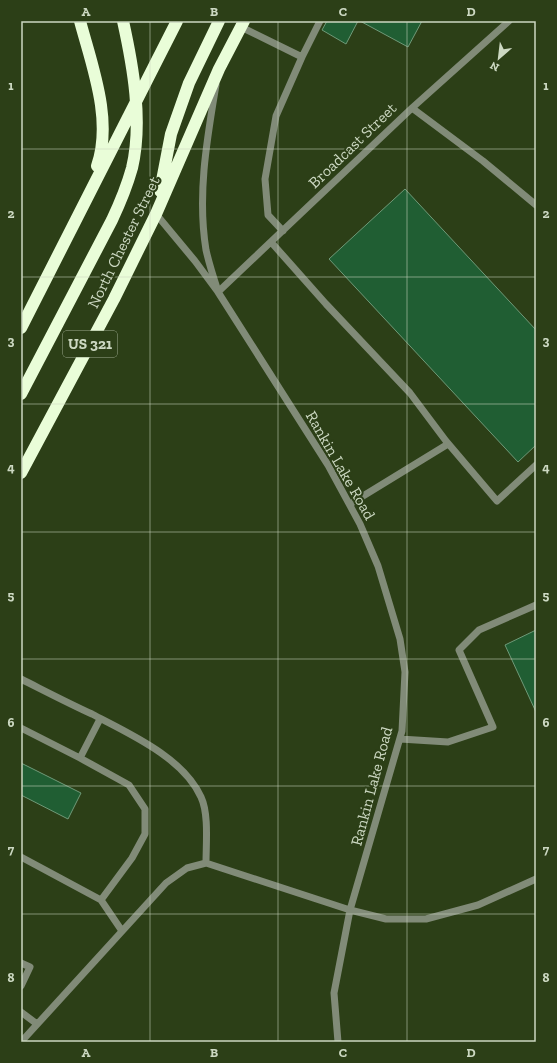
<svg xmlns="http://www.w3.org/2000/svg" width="557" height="1063" font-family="'Zilla Slab',serif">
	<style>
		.building { fill: #205e33; stroke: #6f9978 }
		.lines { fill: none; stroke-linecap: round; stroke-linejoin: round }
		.minor { stroke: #818b78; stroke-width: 7 }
		.highway { stroke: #e9fdd8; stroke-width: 12 }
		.grid { fill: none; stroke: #ccd8c2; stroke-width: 1; stroke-opacity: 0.55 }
		.labels { text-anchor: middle; stroke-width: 4; stroke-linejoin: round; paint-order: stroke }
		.shield { fill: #2c3f17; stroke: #9caa8f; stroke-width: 1 }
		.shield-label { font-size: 15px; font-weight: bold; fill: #ccd8c2 }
		.street-label { font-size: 16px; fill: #ccd8c2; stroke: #2c3f17 }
		.neatline { fill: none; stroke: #ccd8c2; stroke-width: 1.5 }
		.grid-label { font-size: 13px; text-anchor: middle; font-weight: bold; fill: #ccd8c2 }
	</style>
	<rect width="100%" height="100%" fill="#2c3f17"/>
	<!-- building -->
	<path class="building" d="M 327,21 L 358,21 L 346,44 L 322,30 Z
		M 360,21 L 422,21 L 408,47 Z
		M 405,189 L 536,330 L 536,445 L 518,462 L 329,259 Z
		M 536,630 L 536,712 L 505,645 Z
		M 21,763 L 81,793 L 68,819 L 21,795 Z"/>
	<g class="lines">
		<!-- minor -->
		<path class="minor" d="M 241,27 L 302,57 L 320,21
			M 216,85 C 207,139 197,195 206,250 C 209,263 213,276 217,288
			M 412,108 L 483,161 L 536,205
			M 156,214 L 195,261 L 218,292 L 328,465 L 360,524 L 378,566 L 400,639 L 405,672 L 402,731 L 350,910 L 334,993 L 338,1042
			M 283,231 L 268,215 L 265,179 L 276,116 L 302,57
			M 271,242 L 326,304 L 410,393 L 446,441 L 497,501 L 536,465
			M 218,292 L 412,108 L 509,21
			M 350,504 L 448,444
			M 21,679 C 45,691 68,703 92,714 C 128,733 183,757 201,797 C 209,814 206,844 206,863
			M 21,728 L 80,758 L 129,785 L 145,809 L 145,834 L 132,858 L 101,900
			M 400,739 L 448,742 L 493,727 L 459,650 L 479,630 L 536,605
			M 80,758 L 100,719
			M 21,857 L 101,900 L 122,931
			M 21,963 L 30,967 L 21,986
			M 21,1012 L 37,1024
			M 21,1042 L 166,883 L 187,868 L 206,863 L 350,910 L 386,919 L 426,919 L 478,905 L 536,879"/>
		<!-- highway -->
		<path class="highway" d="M 80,21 C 92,66 113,120 97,166
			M 160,191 L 171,134 L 189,83 L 219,21
			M 21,328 L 177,21
			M 21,394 L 112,220 C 120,203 127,186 132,168 C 143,122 133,66 123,21
			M 21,473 L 114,299 L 156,214 L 219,69 L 244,21"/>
	</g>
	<!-- grid -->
	<path class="grid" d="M 150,21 L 150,1042M 278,21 L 278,1042M 407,21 L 407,1042M 21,149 L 536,149M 21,277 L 536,277M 21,404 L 536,404M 21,532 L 536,532M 21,659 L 536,659M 21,786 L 536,786M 21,914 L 536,914"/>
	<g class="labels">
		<!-- shield labels -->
		<rect class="shield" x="63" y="331" width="54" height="26" rx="3"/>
		<g class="shield-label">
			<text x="90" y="349">US 321</text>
		</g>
		<!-- street labels -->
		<g class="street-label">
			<text transform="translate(352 145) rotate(-44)" y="6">Broadcast Street</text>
			<text transform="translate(123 242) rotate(-64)" y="6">North Chester Street</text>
			<text transform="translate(341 465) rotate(60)" y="6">Rankin Lake Road</text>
			<text transform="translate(371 786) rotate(-75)" y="6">Rankin Lake Road</text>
		</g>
	</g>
	<!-- border -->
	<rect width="557" height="1063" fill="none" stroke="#2c3f17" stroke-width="44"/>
	<!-- north arrow -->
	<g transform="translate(499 58) rotate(208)" stroke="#2c3f17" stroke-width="3" paint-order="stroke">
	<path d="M0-3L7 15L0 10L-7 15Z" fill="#ccd8c2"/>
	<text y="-6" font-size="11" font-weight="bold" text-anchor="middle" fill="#ccd8c2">N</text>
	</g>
	<rect x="22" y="22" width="513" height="1019" class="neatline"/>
	<g class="grid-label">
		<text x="86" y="16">A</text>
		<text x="214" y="16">B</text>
		<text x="343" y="16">C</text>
		<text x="471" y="16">D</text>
		<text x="11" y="90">1</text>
		<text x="546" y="90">1</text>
		<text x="11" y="218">2</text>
		<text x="546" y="218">2</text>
		<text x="11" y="345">3</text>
		<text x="546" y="345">3</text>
		<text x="11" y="472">4</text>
		<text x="546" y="472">4</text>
		<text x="11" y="600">5</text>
		<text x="546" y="600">5</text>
		<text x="11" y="727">6</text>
		<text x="546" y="727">6</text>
		<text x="11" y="854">7</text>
		<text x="546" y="854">7</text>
		<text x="11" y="982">8</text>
		<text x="546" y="982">8</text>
		<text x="86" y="1057">A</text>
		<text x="214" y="1057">B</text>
		<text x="343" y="1057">C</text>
		<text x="471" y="1057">D</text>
	</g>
</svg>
